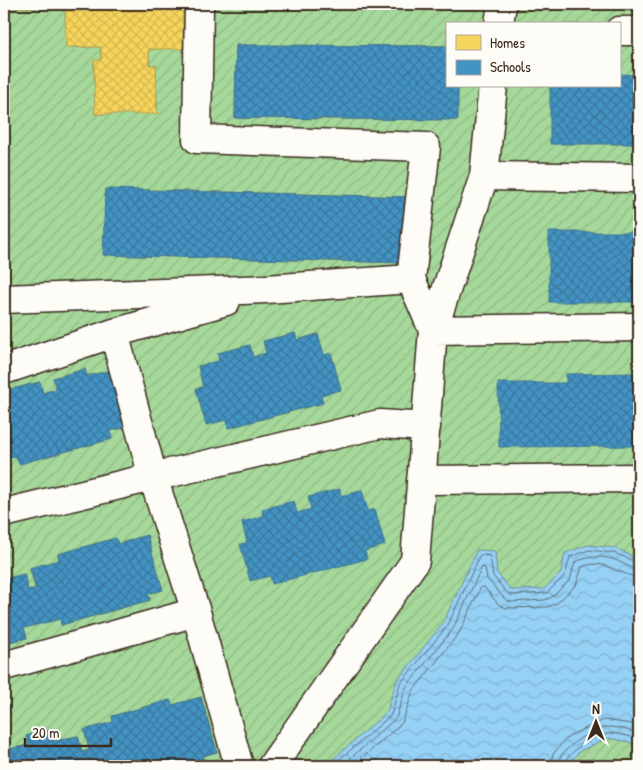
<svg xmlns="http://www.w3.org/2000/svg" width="643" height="770" font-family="'Patrick Hand',sans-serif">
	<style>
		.garden { fill: url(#garden-furrows); stroke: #70815c; fill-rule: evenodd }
		.water { fill: url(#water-waves); stroke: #718e9f }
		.homes { fill: url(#homes-cross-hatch); stroke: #bea249 }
		.schools { fill: url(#schools-cross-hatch); stroke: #417492 }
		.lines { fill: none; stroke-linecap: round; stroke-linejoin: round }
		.shore { stroke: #5f6c74; stroke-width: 1 }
		.minor-casing { stroke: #3b2a1e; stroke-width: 31 }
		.minor { stroke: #fdfcf7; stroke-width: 28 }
	</style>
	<defs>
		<pattern id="garden-furrows" width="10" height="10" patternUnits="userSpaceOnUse" patternTransform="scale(1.25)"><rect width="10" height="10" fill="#a5d89a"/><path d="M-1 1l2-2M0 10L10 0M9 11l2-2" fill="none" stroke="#8fba84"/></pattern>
		<pattern id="water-waves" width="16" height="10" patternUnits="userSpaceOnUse" patternTransform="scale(1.25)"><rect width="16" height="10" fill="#95d0f5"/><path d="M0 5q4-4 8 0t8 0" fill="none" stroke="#81b3d2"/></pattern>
		<pattern id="homes-cross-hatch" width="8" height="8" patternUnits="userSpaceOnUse" patternTransform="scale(1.25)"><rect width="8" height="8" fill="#f6d55c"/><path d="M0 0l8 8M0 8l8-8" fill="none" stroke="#d4b750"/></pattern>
		<pattern id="schools-cross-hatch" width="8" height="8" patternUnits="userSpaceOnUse" patternTransform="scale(1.25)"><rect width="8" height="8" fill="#4393c3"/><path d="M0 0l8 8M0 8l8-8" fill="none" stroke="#39789e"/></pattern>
	</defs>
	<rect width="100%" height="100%" fill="#fdfcf7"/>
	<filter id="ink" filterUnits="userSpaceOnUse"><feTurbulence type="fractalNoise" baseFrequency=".02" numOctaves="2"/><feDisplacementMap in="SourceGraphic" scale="10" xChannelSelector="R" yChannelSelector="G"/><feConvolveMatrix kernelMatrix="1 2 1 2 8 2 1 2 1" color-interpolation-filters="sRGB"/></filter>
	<g filter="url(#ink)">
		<!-- garden -->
		<path class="garden" d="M 30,4 L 65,4 L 66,47 L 101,47 L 101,60 L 94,61 L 95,114 L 157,113 L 156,65 L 149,65 L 149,49 L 183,48 L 183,4 L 639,4 L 639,766 L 189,766 L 204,762 L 202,756 L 217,752 L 201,697 L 172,705 L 170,700 L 112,716 L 113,722 L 84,730 L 89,750 L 82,752 L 78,736 L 53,741 L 50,730 L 27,736 L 29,745 L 4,750 L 4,643 L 27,638 L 24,628 L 60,619 L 62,625 L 150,600 L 148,594 L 162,590 L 147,535 L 118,544 L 116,538 L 58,554 L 59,560 L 30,568 L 35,589 L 28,590 L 24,574 L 4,579 L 4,459 L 16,456 L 19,464 L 112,439 L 110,431 L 131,426 L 121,390 L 114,392 L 108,371 L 87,376 L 85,369 L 53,378 L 56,389 L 43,393 L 39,382 L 8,390 L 10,397 L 4,398 L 4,8 L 30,7 ZM 447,24 L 619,24 L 619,86 L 458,86 L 457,120 L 235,118 L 236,45 L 447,46 ZM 105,189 L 411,197 L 409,263 L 104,255 ZM 295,333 L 297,340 L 318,334 L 324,355 L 331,354 L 341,389 L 321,395 L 322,403 L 229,428 L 226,420 L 206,425 L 196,389 L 203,387 L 198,366 L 219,361 L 218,353 L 249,345 L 253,357 L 266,353 L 264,341 Z"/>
		<!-- water -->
		<path class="water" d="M 588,545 L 615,548 L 639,559 L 639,744 L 608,738 L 580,751 L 567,766 L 325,766 L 387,712 L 396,682 L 443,623 L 477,550 L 495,551 L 497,573 L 511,590 L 544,589 L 561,573 L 565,553 Z"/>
		<!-- homes -->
		<path class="homes" d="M 4,4 L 30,4 L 30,7 L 4,8 Z
			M 65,4 L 183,4 L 183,49 L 149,49 L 149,65 L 156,65 L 157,114 L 95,114 L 94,60 L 101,60 L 101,47 L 66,47 Z"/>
		<!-- schools -->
		<path class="schools" d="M 236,45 L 447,46 L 447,86 L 458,86 L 458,120 L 235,118 Z
			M 619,74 L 639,75 L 639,144 L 550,144 L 550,86 L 619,86 Z
			M 105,189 L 411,197 L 409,263 L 103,255 Z
			M 549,232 L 639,232 L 639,302 L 549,302 Z
			M 295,333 L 297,340 L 318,334 L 324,355 L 331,353 L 341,390 L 321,395 L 323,403 L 228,428 L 226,420 L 206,425 L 196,389 L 203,387 L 198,366 L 219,361 L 218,353 L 250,345 L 253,357 L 266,353 L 263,341 Z
			M 85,369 L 87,376 L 109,371 L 114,392 L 122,390 L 131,426 L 110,431 L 112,439 L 19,464 L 16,456 L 4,459 L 4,398 L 10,397 L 8,390 L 40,382 L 43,393 L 56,389 L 53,378 Z
			M 639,373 L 639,446 L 499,447 L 498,383 L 566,383 L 566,374 Z
			M 340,489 L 341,496 L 362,490 L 368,511 L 375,509 L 385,545 L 365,551 L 367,559 L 272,584 L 270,576 L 250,581 L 240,544 L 247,543 L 242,522 L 263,516 L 262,509 L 294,501 L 297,513 L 311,509 L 308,497 Z
			M 147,535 L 163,590 L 148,594 L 150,600 L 61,625 L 60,619 L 24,628 L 27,638 L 4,643 L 4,579 L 24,574 L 28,590 L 36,589 L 30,568 L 59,560 L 58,554 L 116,538 L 118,544 Z
			M 201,697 L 217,752 L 202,756 L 204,762 L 189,766 L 4,766 L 4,750 L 29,745 L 26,736 L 50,730 L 53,741 L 78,736 L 82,752 L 90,750 L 84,730 L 113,722 L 112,716 L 170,700 L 172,705 Z"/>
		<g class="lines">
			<!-- shore -->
			<path class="shore" d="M 332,766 L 391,715 L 400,684 L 448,625 L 480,555 L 490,556 L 493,576 L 507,593 L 511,595 L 547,593 L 565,575 L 570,557 L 589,550 L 614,553 L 639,563
				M 342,766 L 396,718 L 406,687 L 453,629 L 482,567 L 485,568 L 487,579 L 506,600 L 511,602 L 545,600 L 552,597 L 570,580 L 575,562 C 587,557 599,555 612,559 C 621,561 629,569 639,569
				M 353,766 L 402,723 L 413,691 L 459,633 L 481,587 L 484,587 L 498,604 L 506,608 L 547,607 L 557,603 L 576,585 L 582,567 C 604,557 619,576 639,577
				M 550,766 L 553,754 L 567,738 L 573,734 L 604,720 L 639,725
				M 557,766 C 558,750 593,727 608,727 C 618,727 629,731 639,733
				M 564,766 C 565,753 594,735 607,734 C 617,732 630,737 639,739"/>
			<!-- minor casing -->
			<g class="minor-casing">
				<path id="minor" d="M 199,4 L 197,139 L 426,147 L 411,279 L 433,330 L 639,327
					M 499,24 L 502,4
					M 619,31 L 639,31
					M 484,176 L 639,178
					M 4,299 L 266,289 L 411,279
					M 114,333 L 226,301
					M 4,370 L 114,333 L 153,477 L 4,513
					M 421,480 L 639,478
					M 196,612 L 153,477 L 380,424 L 426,427
					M 4,666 L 196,612 L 239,766
					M 272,766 L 415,561 L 433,330 L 484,176 L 493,86"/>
			</g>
			<!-- minor -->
			<use href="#minor" class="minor"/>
		</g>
	</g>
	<!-- margin -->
	<rect width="643" height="770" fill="none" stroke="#fdfcf7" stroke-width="20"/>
	<rect x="10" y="10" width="623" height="750" fill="none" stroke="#3b2a1e" stroke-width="2" filter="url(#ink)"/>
	<!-- legend -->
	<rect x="446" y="22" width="175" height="65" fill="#fdfcf7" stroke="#afa8a0"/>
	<rect x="456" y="35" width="25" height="15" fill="#f6d55c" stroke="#afa8a0"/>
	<text x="490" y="48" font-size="15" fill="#3b2a1e">Homes</text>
	<rect x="456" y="60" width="25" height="15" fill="#4393c3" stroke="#afa8a0"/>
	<text x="490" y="72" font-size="15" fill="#3b2a1e">Schools</text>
	<!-- north arrow -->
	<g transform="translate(596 722)" stroke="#fdfcf7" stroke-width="4" paint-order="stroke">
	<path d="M0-4L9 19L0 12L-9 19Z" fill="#3b2a1e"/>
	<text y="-8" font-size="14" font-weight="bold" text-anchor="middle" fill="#3b2a1e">N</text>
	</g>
	<!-- scale -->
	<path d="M25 738v8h86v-8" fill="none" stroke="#3b2a1e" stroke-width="2.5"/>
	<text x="32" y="738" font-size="15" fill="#3b2a1e" stroke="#fdfcf7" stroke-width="4" paint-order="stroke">20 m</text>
</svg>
